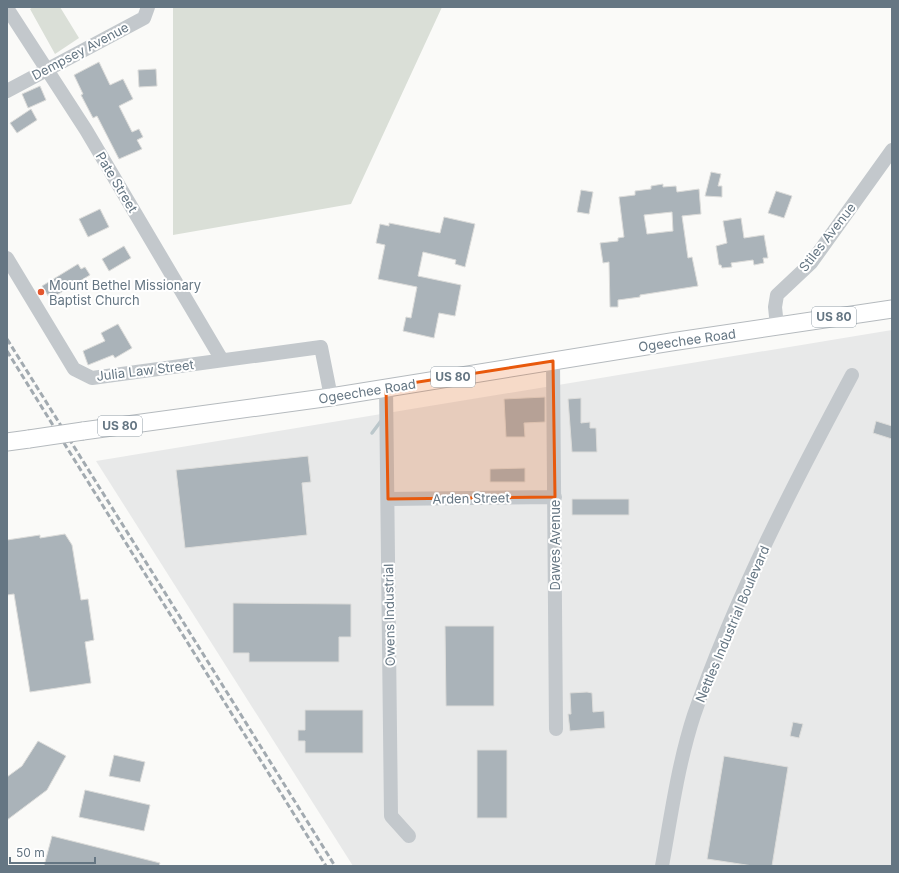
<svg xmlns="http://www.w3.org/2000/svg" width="899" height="873" font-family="Inter,sans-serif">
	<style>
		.built { fill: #e8e9e9 }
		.green { fill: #dadfd7 }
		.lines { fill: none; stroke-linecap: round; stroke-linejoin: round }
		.stream { stroke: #bbc7cb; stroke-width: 3.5 }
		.building { fill: #aab3b9; stroke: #dcdcda; fill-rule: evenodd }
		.major-casing { stroke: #b5babe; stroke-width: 19 }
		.minor { stroke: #c3c8cc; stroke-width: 14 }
		.major { stroke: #fff; stroke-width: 17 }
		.rail { stroke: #a2aab0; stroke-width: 3; stroke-dasharray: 6 3; stroke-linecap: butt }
		.major-bridge-casing { stroke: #b5babe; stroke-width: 19; stroke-linecap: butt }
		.major-bridge { stroke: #fff; stroke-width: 17 }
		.marked { fill: #e8590c; fill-opacity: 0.2; stroke: #e8590c; stroke-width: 3; stroke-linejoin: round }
		.poi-dot { fill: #e4572e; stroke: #fff; stroke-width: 1.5 }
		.labels { text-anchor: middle; stroke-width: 4; stroke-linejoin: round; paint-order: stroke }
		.shield { fill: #fff; stroke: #939fa8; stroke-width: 1 }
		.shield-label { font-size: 12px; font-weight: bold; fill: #657683 }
		.street-label { font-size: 13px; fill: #657683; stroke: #fff }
		.poi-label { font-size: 13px; fill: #657683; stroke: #fff; text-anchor: start }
	</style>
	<rect width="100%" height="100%" fill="#fafaf8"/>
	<!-- built -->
	<path class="built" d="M 892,330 L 892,866 L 353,866 L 96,461 Z"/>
	<!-- green -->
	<path class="green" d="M 33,7 L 60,7 L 79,38 L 55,54 L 30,9 Z
		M 173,7 L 442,7 L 351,204 L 173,235 Z"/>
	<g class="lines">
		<!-- stream -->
		<path class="stream" d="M 372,433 L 381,421"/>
	</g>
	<!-- building -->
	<path class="building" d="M 99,62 L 110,85 L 123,79 L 133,99 L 119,106 L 132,132 L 139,129 L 143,137 L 137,140 L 142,149 L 119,159 L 97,116 L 93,118 L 81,95 L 83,94 L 74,75 Z
		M 156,69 L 157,86 L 139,87 L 138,70 Z
		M 40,86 L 46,100 L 28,108 L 22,94 Z
		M 31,109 L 37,120 L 17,133 L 10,123 Z
		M 711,172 L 721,174 L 718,186 L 722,186 L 722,197 L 705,196 Z
		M 663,184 L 663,187 L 676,186 L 677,192 L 699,189 L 701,214 L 682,216 L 688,258 L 692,257 L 698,286 L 640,295 L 640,297 L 618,300 L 618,307 L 610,307 L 609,262 L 603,263 L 600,243 L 618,241 L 618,238 L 624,237 L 619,197 L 635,195 L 635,191 L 651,189 L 651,186 ZM 672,212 L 673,231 L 647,234 L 644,215 Z
		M 581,190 L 593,192 L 589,214 L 577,212 Z
		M 776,191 L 792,196 L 784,218 L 768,213 Z
		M 100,209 L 109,227 L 88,237 L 79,219 Z
		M 444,217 L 475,224 L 465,267 L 455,264 L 456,260 L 423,252 L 418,276 L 461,285 L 455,316 L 439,313 L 434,338 L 403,331 L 406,317 L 411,318 L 417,287 L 378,279 L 385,245 L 376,243 L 380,224 L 389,226 L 389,223 L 440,233 Z
		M 741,218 L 744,238 L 764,235 L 768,258 L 763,258 L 764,263 L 754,265 L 753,260 L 731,263 L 732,267 L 722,268 L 721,265 L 719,265 L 716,246 L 727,243 L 723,221 Z
		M 124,246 L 131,258 L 109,271 L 102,259 Z
		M 78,264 L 81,269 L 85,267 L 90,275 L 50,299 L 42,286 Z
		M 118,324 L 132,348 L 115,358 L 113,355 L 88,365 L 83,351 L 105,341 L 101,333 Z
		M 545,397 L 545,422 L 524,423 L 525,437 L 506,437 L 504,399 Z
		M 581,398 L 581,423 L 590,422 L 590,428 L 596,428 L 597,452 L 572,452 L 568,399 Z
		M 876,421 L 892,426 L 892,439 L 873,433 Z
		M 308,456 L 311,482 L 302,483 L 307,535 L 185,548 L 176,470 Z
		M 525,468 L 525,482 L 490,482 L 490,469 Z
		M 572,499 L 629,499 L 629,515 L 572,515 Z
		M 65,534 L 72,545 L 81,600 L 88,599 L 94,640 L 85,642 L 91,683 L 30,692 L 14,594 L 7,595 L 7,540 L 40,535 L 40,538 Z
		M 233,603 L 351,604 L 351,637 L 339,637 L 339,662 L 249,662 L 249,653 L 233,653 Z
		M 445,626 L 494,626 L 494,706 L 446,706 Z
		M 587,692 L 592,693 L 593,712 L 604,711 L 605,728 L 570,731 L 568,714 L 571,714 L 570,693 Z
		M 305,710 L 363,710 L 363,753 L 305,753 L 305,741 L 298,741 L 298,730 L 305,730 Z
		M 793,722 L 803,724 L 799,738 L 790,736 Z
		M 38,741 L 66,756 L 47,790 L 7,820 L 7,777 L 22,766 Z
		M 477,750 L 507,750 L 507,818 L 477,818 Z
		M 114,755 L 145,762 L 140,782 L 109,776 Z
		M 724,756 L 788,767 L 772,866 L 753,866 L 707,859 Z
		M 85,790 L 150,805 L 144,831 L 79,817 Z
		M 52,836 L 160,863 L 159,866 L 44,866 Z"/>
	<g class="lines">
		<!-- major casing -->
		<g class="major-casing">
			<path id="major" d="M 83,431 L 331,397 L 671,342 L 892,309
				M 7,442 L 29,439"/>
		</g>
		<!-- minor -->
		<path class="minor" d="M 7,8 L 86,130 L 222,360
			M 7,91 L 144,18 L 148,7
			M 7,258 L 74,369 L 92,378 L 321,347 L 331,397
			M 777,326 L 775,307 L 777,295 L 811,263 L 892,150
			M 553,361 L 556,729
			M 386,387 L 391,816 L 409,836
			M 388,499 L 555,497
			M 662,866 C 671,816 678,764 694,715 C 735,597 793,485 852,375"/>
		<!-- major -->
		<use href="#major" class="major"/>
		<!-- rail -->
		<path class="rail" d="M 7,339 L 335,866
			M 7,351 L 326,866"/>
		<!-- major-bridge casing -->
		<g class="major-bridge-casing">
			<path id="major-bridge" d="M 29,439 L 83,431"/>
		</g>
		<!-- major-bridge -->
		<use href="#major-bridge" class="major-bridge"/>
	</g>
	<!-- marked area -->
	<path class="marked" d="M 553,361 L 555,497 L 388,499 L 386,387 Z"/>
	<!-- markers -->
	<circle class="poi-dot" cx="41" cy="292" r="4"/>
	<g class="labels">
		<!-- shield labels -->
		<g class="shield">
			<rect x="812" y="307" width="44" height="20" rx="3"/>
			<rect x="431" y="367" width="44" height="20" rx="3"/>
			<rect x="98" y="416" width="44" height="20" rx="3"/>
		</g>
		<g class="shield-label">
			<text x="834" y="321">US 80</text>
			<text x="453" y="381">US 80</text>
			<text x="120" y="430">US 80</text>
		</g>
		<!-- street labels -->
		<g class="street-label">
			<text transform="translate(80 51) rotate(-28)" y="5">Dempsey Avenue</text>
			<text transform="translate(117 182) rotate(59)" y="5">Pate Street</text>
			<text transform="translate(827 237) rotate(-52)" y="5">Stiles Avenue</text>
			<text transform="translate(687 340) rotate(-8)" y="5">Ogeechee Road</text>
			<text transform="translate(145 370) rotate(-7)" y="5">Julia Law Street</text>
			<text transform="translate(367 391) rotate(-9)" y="5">Ogeechee Road</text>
			<text transform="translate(471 498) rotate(-1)" y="5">Arden Street</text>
			<text transform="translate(555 545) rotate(-90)" y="5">Dawes Avenue</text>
			<text transform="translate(389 615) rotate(-91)" y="5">Owens Industrial</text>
			<text transform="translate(732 624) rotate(-67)" y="5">Nettles Industrial Boulevard</text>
		</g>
		<!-- poi labels -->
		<g class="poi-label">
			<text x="49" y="290">Mount Bethel Missionary<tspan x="49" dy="15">Baptist Church</tspan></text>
		</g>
	</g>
	<!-- border -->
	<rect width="899" height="873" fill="none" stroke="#657683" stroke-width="16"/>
	<!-- scale -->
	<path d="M10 857v6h85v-6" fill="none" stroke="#657683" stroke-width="2"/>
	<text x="16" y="857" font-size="12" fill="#657683" stroke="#ffffff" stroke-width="3" paint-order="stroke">50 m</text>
</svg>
